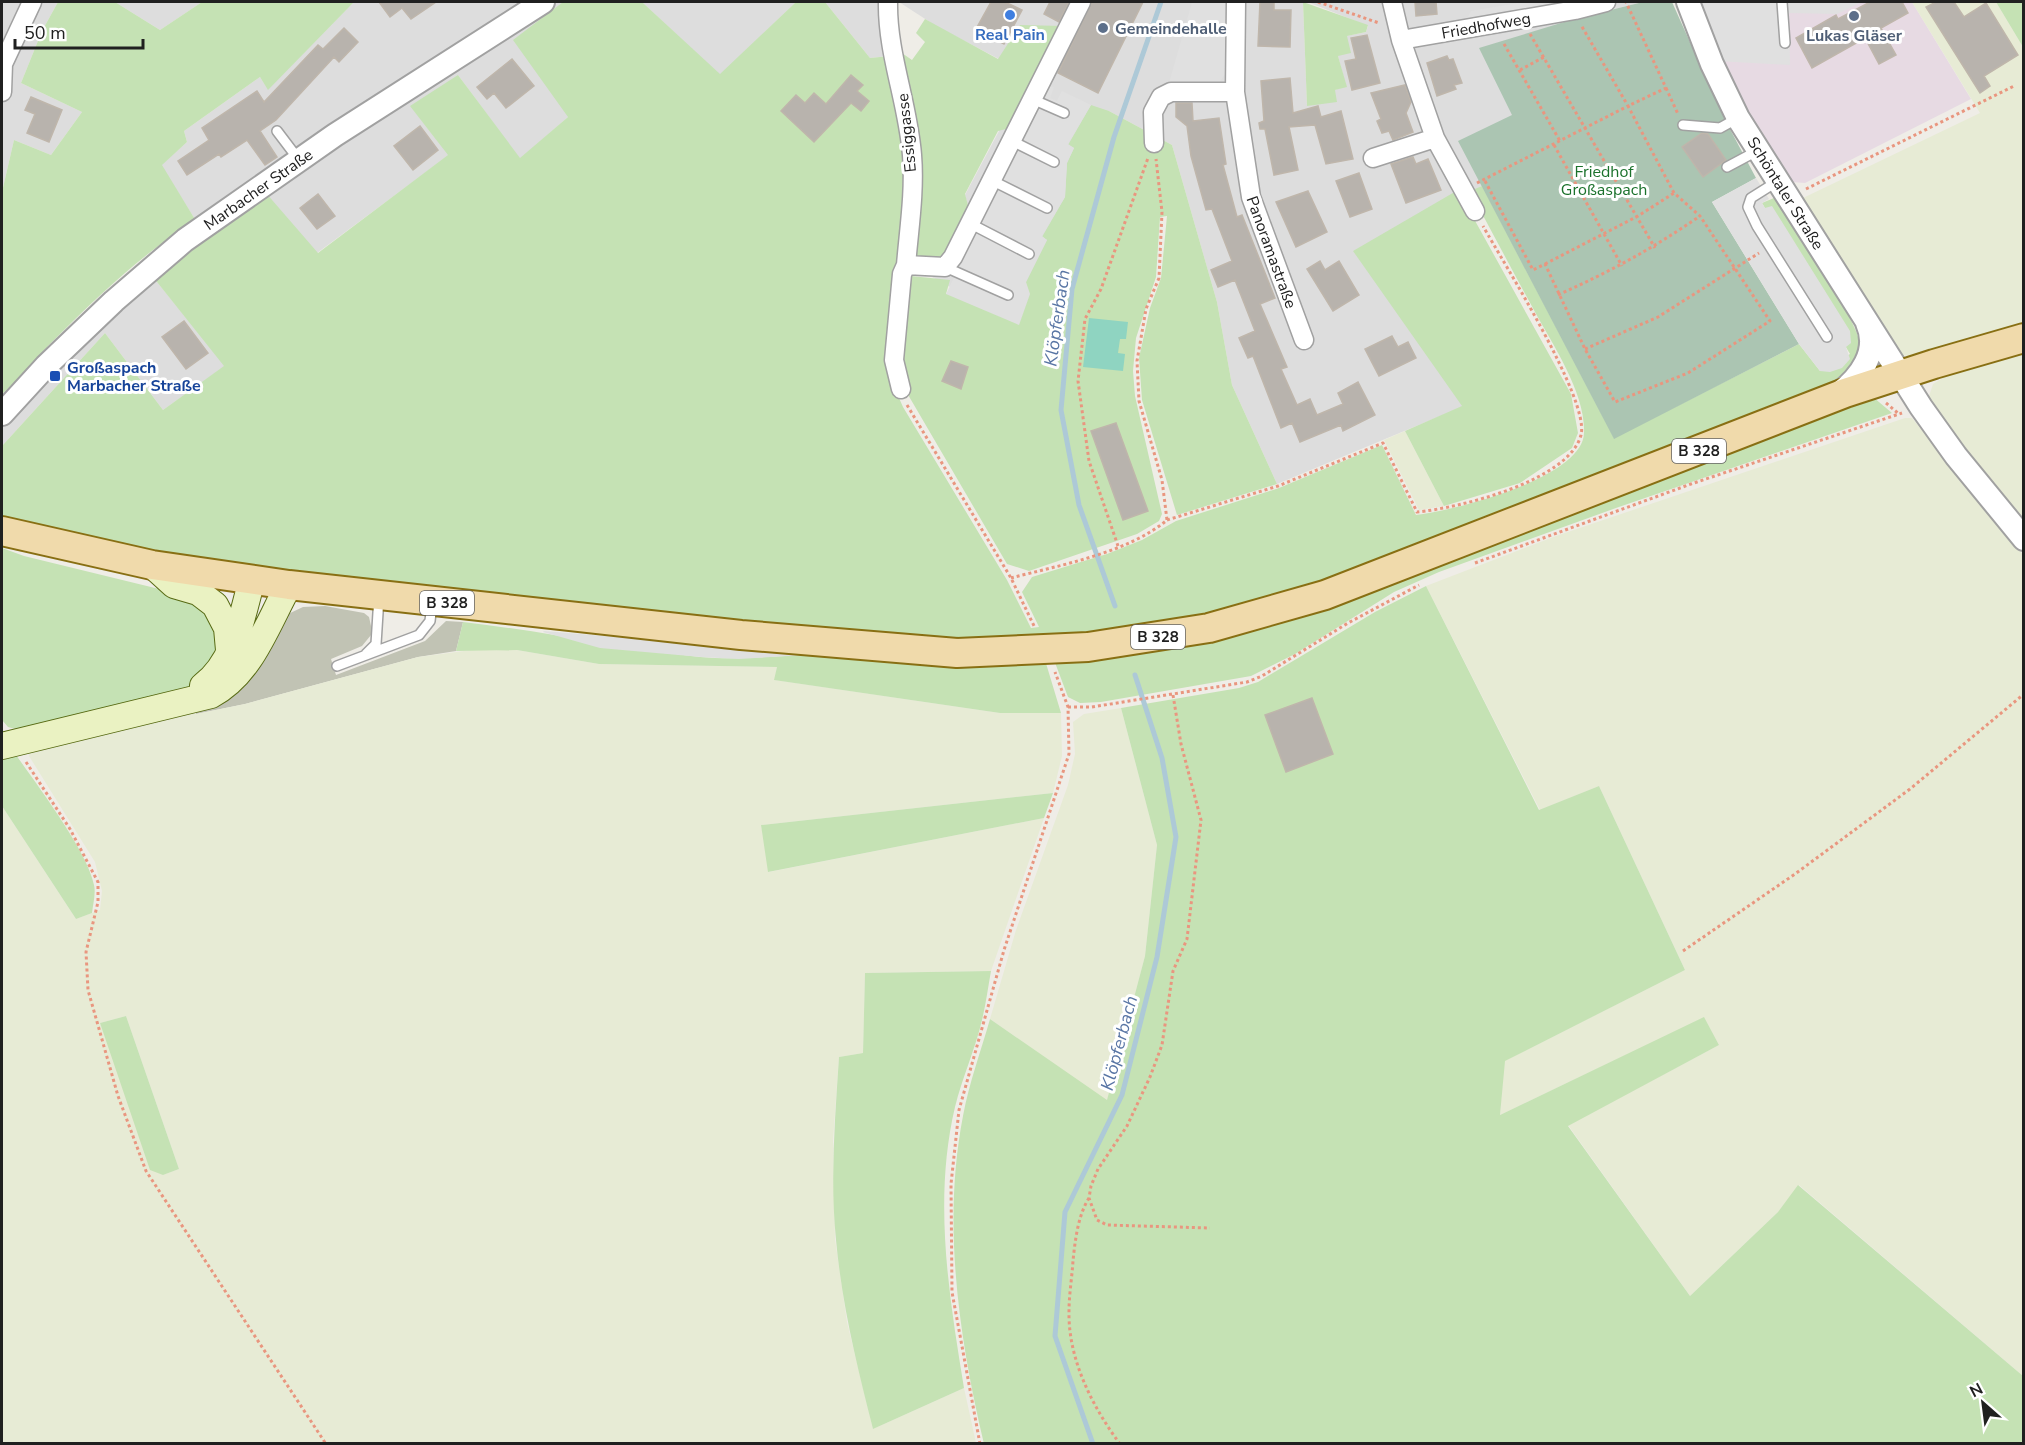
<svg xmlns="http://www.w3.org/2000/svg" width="2025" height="1445" font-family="'Nunito Sans',sans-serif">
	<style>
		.residential { fill: #ddd }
		.industrial { fill: #e7dae3 }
		.construction { fill: #c1c3b4 }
		.farmland { fill: #e7ebd5; fill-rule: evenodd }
		.grass { fill: #c5e2b4 }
		.cemetery { fill: #abc5b2 }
		.pitch { fill: #8fd4c1 }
		.parking { fill: #e0e0e0 }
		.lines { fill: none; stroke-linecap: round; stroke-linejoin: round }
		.stream { stroke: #adc9d7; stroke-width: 5 }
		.building { fill: #b8b3ad; stroke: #bfb6ab; stroke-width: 1.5 }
		.service-casing { stroke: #a1a1a1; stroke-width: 12 }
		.minor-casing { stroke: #a1a1a1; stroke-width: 21 }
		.tertiary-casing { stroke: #a1a1a1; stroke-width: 26 }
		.secondary-casing { stroke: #576a13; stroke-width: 28 }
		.primary-casing { stroke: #886f13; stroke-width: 32 }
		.path { stroke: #e9967f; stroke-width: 3; stroke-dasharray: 3 3; stroke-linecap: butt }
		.service { stroke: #fff; stroke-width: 9 }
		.minor { stroke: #fff; stroke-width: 18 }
		.tertiary { stroke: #fff; stroke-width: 22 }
		.secondary { stroke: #eaf2c2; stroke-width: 26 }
		.primary { stroke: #f0daab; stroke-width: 28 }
		.shop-dot { fill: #3f7fe0; stroke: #fff; stroke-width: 2 }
		.service-dot { fill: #5c6f8a; stroke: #fff; stroke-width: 2 }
		.transit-dot { fill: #1a4fb4; stroke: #fff; stroke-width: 2 }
		.labels { text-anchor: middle; stroke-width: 6; stroke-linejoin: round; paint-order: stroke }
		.shield { fill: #fff; stroke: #636363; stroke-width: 1.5 }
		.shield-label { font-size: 15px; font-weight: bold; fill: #202020 }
		.street-label { font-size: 16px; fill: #202020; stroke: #fff }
		.service-label { font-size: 16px; font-weight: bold; fill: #4e5e75; stroke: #fff; text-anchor: start }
		.shop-label { font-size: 16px; font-weight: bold; fill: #366cbe; stroke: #fff }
		.park-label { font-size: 16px; fill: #1a712b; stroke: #fff }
		.transit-label { font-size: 16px; font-weight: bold; fill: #164399; stroke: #fff; text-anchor: start }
		.water-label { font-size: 18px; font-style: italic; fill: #5875a4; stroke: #fff }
	</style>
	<rect width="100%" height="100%" fill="#efede7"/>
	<!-- residential -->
	<path class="residential" d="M 2,2 L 58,2 L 42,31 L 21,83 L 82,112 L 51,155 L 14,140 L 2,192 Z
		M 115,2 L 202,2 L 160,30 Z
		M 354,2 L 563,2 L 555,9 L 568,117 L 520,159 L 458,75 L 449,155 L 317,253 L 153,277 L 225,366 L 163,410 L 105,333 L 2,446 L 2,394 L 56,338 L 109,290 L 177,232 L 196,221 L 161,165 L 187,142 L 184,131 L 260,77 L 268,89 Z
		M 642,2 L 796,2 L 720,75 Z
		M 825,2 L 882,2 L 890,56 L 870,58 Z
		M 899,2 L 1303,2 L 1307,106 L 1335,90 L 1346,86 L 1338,56 L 1346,36 L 1366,32 L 1368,26 L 1308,2 L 1643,2 L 1574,19 L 1513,115 L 1482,186 L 1472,191 L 1462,407 L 1277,484 L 1232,385 L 1217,302 L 1172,145 L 1109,111 L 1019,325 L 932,277 L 911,276 L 911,248 L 969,209 L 965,195 L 999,131 L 999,59 L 936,26 Z"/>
	<!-- industrial -->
	<path class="industrial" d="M 1700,2 L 1912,2 L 1971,99 L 1805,183 L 1792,182 L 1724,77 Z"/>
	<!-- construction -->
	<path class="construction" d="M 325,606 L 364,613 L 369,617 L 371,626 L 371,635 L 362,646 L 331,659 L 336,675 L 425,641 L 446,621 L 463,622 L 456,651 L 418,657 L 245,704 L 196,714 L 195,710 L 286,615 L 303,607 Z"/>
	<!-- farmland -->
	<path class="farmland" d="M 1912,2 L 1996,2 L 2023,47 L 2023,333 L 1913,358 L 1900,354 L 1878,325 L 1803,198 L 1980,113 Z
		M 2023,350 L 2023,532 L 1928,399 L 1933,384 L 1956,370 Z
		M 1905,418 L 1912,418 L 2023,555 L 2023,1376 L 1799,1185 L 1778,1212 L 1690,1296 L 1568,1125 L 1719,1045 L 1704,1018 L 1500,1115 L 1504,1061 L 1685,970 L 1599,786 L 1540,810 L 1426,586 L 1556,536 Z
		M 1405,431 L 1444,506 L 1419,510 L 1384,440 Z
		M 487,648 L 517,650 L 599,664 L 777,667 L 775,680 L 1000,713 L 1061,713 L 1062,756 L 1053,793 L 761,825 L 769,872 L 1044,818 L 991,971 L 865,973 L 863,1053 L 839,1057 L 833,1141 L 835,1239 L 847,1322 L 873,1429 L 964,1388 L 976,1443 L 2,1443 L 2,806 L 76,919 L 100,910 L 102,891 L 95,862 L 29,756 L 31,750 L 195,710 L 196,714 L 245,704 L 418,657 ZM 126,1016 L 179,1169 L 163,1175 L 100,1023 Z
		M 1121,708 L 1157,845 L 1145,956 L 1107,1101 L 990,1019 L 1016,930 L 1068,785 L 1075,754 L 1073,722 L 1084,714 Z"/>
	<!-- grass -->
	<path class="grass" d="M 58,2 L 115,2 L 160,30 L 202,2 L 354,2 L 268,90 L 260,77 L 184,131 L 187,142 L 162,165 L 196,221 C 148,248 95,299 56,338 C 37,356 21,378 2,394 L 2,192 L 14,140 L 51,155 L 82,112 L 21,83 L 42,31 Z
		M 563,2 L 642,2 L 720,74 L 796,2 L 825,2 L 870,58 L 890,56 L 904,150 L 905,193 L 895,389 L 903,407 L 1007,580 L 1031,628 L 1039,627 L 1022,592 L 1032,577 L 1107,554 L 1142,540 L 1176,521 L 1279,488 L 1382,445 L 1416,515 C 1453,511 1583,478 1584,433 C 1586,394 1553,345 1535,312 C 1513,272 1492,232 1470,191 L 1482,186 L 1614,438 L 1799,344 L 1820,371 L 1850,354 L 1762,203 L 1774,198 C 1791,224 1859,321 1860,345 C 1862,362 1844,374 1832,385 L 1274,601 L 1128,631 L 932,643 L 339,578 L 195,560 L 2,521 L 2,446 L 105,333 L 163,410 L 224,366 L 153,277 L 266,193 L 318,253 L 448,155 L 410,106 L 458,75 L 520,158 L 568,117 L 513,40 Z
		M 1303,2 L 1368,25 L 1366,32 L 1347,36 L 1351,53 L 1338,56 L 1347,87 L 1335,90 L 1337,102 L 1307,106 Z
		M 1996,2 L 2023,2 L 2023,47 Z
		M 925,19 L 998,59 L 1020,25 L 1063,26 L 1010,128 L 998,131 L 965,194 L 969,209 C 960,226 951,258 930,261 L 916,255 L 911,248 L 899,51 L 912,60 L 925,42 L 916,33 Z
		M 1091,105 L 1109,111 L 1172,145 L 1217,302 L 1232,385 L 1277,484 L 1177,515 L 1142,400 L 1139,358 L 1150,308 L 1161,278 L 1167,216 L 1160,217 L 1156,277 L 1136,338 L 1133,371 L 1135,396 L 1162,514 L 1159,521 L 1137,534 L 1029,571 L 1007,564 L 907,393 L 897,359 L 911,276 L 950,280 L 946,294 L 1026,282 L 1047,240 L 1042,237 L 1065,197 L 1067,163 L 1074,148 L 1068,145 Z
		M 1458,190 L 1571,394 L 1578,433 L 1572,448 L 1520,483 L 1444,506 L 1405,431 L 1462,406 L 1353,251 Z
		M 1873,397 L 1892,413 L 1616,508 L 1439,572 L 1394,592 L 1295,654 L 1251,676 L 1101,702 L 1080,703 L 1068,697 L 1054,660 L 1111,655 Z
		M 2,548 L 24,556 L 196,598 L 223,642 L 199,683 L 169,698 L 19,730 L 8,727 L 2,720 Z
		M 1426,586 L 1539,810 L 1599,786 L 1685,970 L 1505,1061 L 1500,1115 L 1704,1017 L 1719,1045 L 1568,1126 L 1690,1296 L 1778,1212 L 1798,1185 L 2023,1376 L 2023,1443 L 984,1444 C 959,1338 942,1224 963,1116 C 969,1083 981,1051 990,1019 L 1107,1100 L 1145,956 L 1157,845 L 1121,708 L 1239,688 L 1258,682 L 1375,612 Z
		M 463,622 C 543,631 619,648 700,657 C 741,661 781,655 822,654 C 896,654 971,658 1045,660 L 1061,713 L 1000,713 L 774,680 L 777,667 L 599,664 L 517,650 L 456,651 Z
		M 14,752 C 36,784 87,850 94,885 C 96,893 93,904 92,913 L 76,919 L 2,806 L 2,754 Z
		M 1053,793 L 1044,818 L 768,872 L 761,825 Z
		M 991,971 C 988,987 986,1004 982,1020 C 975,1050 962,1078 955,1107 C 933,1200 949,1296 964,1388 L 873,1429 C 857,1366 842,1305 836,1240 C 830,1179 835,1118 839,1057 L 863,1053 L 865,973 Z
		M 126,1016 L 179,1169 L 163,1175 L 150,1170 L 100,1023 Z"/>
	<!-- cemetery -->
	<path class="cemetery" d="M 1643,2 L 1672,2 L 1724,118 L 1756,178 L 1712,202 L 1799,344 L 1614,439 L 1458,141 L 1512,115 L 1479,48 L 1574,19 Z"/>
	<!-- pitch -->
	<path class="pitch" d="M 1089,318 L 1128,322 L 1126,339 L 1120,339 L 1118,353 L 1125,354 L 1123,371 L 1083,367 Z"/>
	<!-- parking -->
	<path class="parking" d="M 1192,2 L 1225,2 L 1226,73 L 1218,84 L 1168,86 Z
		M 1525,2 L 1565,2 L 1566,6 L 1465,23 L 1471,11 Z
		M 1700,2 L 1862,2 L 1837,14 L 1789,13 L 1790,65 L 1716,61 L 1699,7 Z
		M 1049,86 L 1054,87 L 1050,98 L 1057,101 L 1062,91 L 1091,105 L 1068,144 L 1074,148 L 1067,163 L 1065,197 L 1042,236 L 1047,240 L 1026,282 L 1030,294 L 1019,325 L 946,294 Z
		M 1756,178 L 1769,199 L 1762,203 L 1765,208 L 1772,206 L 1850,331 L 1851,343 L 1846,347 L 1850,359 L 1842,368 L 1830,372 L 1820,371 L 1799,344 L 1712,202 Z
		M 543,632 L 544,631 L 822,654 L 739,659 L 701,657 L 600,648 Z"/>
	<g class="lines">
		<!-- stream -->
		<path class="stream" d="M 1115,606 L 1079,505 L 1061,410 L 1072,289 L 1114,137 L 1161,2
			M 1093,1444 L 1055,1336 L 1065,1212 L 1122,1095 L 1157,957 L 1176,837 L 1162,758 L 1135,675"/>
	</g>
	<!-- building -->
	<path class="building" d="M 379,2 L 436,2 L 411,19 L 402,8 L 390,17 Z
		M 991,2 L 1005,2 L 1022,10 L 1004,44 L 976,29 Z
		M 1050,2 L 1069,2 L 1059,22 L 1044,14 Z
		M 1092,2 L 1143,2 L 1098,93 L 1058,73 Z
		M 1260,2 L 1274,2 L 1274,10 L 1291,10 L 1290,47 L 1258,46 Z
		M 1415,2 L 1436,2 L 1437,14 L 1416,16 Z
		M 1870,2 L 1902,2 L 1908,13 L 1881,28 L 1896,55 L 1879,64 L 1865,38 L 1812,68 L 1796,38 L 1836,15 L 1838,19 Z
		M 1936,2 L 1954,2 L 1964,17 L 1986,3 L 2018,55 L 1984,76 L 1990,86 L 1980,93 L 1926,7 Z
		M 344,28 L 358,42 L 339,62 L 334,57 L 276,120 L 260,131 L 277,157 L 265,165 L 247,140 L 221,157 L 219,154 L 187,175 L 178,161 L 209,140 L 202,128 L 257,91 L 264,102 L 318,45 L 323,49 Z
		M 1367,35 L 1380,83 L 1352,90 L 1345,61 L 1356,59 L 1351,38 Z
		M 1447,56 L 1449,60 L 1453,59 L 1462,83 L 1454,85 L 1456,89 L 1437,96 L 1427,63 Z
		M 512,59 L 534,86 L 506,108 L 494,93 L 487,99 L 477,87 Z
		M 851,75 L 863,85 L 857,91 L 869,101 L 861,111 L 851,103 L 814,142 L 781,111 L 796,95 L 805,103 L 814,93 L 826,104 Z
		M 1290,78 L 1293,113 L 1318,106 L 1321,117 L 1341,111 L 1353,159 L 1326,164 L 1315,125 L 1289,127 L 1298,170 L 1274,175 L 1265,129 L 1260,129 L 1259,123 L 1264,121 L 1261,81 Z
		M 1405,85 L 1411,102 L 1406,113 L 1413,132 L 1393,140 L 1389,131 L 1382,133 L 1377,121 L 1381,119 L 1371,93 Z
		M 31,97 L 62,110 L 49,142 L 27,133 L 35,114 L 25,110 Z
		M 1176,103 L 1192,103 L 1193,121 L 1219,118 L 1226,164 L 1223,165 L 1237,217 L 1242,215 L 1275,298 L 1260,304 L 1287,367 L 1281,369 L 1297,405 L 1310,399 L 1317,415 L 1343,404 L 1338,393 L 1358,382 L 1375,415 L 1343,431 L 1341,425 L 1300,442 L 1292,423 L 1281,428 L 1253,356 L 1248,358 L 1239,338 L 1255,331 L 1235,280 L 1218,287 L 1211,270 L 1232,261 L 1212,209 L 1206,210 L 1191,156 L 1187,126 L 1176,117 Z
		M 420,126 L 438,150 L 413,170 L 394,146 Z
		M 1702,133 L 1708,134 L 1726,160 L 1703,177 L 1682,147 Z
		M 1413,157 L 1416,164 L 1428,159 L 1441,190 L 1406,203 L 1391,164 Z
		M 1359,173 L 1372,209 L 1350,217 L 1336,181 Z
		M 1308,191 L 1327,232 L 1296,247 L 1276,202 Z
		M 318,194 L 335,216 L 317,229 L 300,208 Z
		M 1320,261 L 1325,270 L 1339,261 L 1359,295 L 1333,311 L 1307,269 Z
		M 184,321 L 208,353 L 186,369 L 162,337 Z
		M 1392,336 L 1398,347 L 1408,342 L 1416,358 L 1379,376 L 1365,349 Z
		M 951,361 L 968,367 L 961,389 L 942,381 Z
		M 1116,423 L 1148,511 L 1123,520 L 1091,431 Z
		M 1312,698 L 1333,754 L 1286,772 L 1265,715 Z"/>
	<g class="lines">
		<!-- service casing -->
		<g class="service-casing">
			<path id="service" d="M 1782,2 L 1785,43
				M 1032,99 L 1064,113
				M 1683,125 L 1720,128 L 1738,118
				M 277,131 L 299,160
				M 1012,141 L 1054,162
				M 1727,167 L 1757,151
				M 993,181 L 1047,208
				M 1778,181 L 1751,198 L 1748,207 L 1757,226 L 1827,337
				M 971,224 L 1029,254
				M 945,267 L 1008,295
				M 366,654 L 376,644 L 379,597
				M 337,666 L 419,635 L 430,621 L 432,604"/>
		</g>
		<!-- minor casing -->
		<g class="minor-casing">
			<path id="minor" d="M 888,2 C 887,53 908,103 912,155 C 915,191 909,229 906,265
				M 1236,2 L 1235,92 L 1251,197 L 1304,340
				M 1392,2 L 1401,40 L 1435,138 L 1475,211
				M 1401,40 L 1575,10 L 1606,2
				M 2,92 L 3,64 L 32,2
				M 1154,143 L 1153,112 L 1161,97 L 1171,92 L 1235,92
				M 1373,158 L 1435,138
				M 901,389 L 894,360 L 902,274 L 906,265 L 945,267 L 953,257 L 1081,2"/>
		</g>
		<!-- tertiary casing -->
		<g class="tertiary-casing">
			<path id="tertiary" d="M 1688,2 L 1712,64 L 1738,118 L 1921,407 L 1956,456 L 2024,539
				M 1838,394 C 1860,378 1880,351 1867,323
				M 2,414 L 46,366 L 114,301 L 185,240 L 335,135 L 543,2"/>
		</g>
		<!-- secondary casing -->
		<g class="secondary-casing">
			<path id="secondary" d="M 152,565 L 174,585 L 198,592 L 215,605 L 227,628 L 229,650
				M 203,686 C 235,662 242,616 252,579
				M 2,746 L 211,695 C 252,673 267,624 289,585"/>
		</g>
		<!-- primary casing -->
		<g class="primary-casing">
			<path id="primary" d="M 2,531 L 152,565 L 289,585 L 741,635 L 957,653 L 1088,647 L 1209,628 L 1325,595 L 1845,393 L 1934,364 L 2024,338"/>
		</g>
		<!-- path -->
		<path class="path" d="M 1318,2 L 1379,23
			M 1530,34 L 1655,248
			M 1504,44 L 1560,141
			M 1520,70 L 1544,57
			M 1666,88 L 1678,114
			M 1554,145 L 1622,266
			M 1485,181 L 1533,270 L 1545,264 L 1585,349 L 1615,402 L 1688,373 L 1770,321 L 1700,216 L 1674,193 L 1628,106 L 1666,88 L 1626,2
			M 1477,183 L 1628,106 L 1581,25
			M 1806,189 L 2014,86
			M 1545,264 L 1638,216 L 1674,193
			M 1558,295 C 1611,271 1652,249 1700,216
			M 1585,349 L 1658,317 L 1759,253
			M 1886,403 L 1899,414
			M 907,405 L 1011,578 L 1035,628
			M 1167,520 L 1278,486 L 1383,443 L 1417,512 C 1459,508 1569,481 1581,435 C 1590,400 1503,262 1483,226
			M 1118,546 L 1089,461 L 1078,381 L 1085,319 L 1101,289 L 1148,158
			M 1475,563 L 1691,484 L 1902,413
			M 1011,578 C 1060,565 1128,553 1167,520 L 1162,480 L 1139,401 L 1137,361 L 1146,309 L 1159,278 L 1162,212 L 1156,159
			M 1173,695 L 1181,744 L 1201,820 L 1187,939 L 1173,971 L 1162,1045 L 1150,1077 L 1127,1126 L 1098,1169 L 1091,1186 L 1089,1198 L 1097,1220 L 1107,1225 L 1210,1228
			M 1068,707 L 1092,707 L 1247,682 L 1262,676 L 1348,623 L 1419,585
			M 26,762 L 70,829 L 98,882 L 98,902 L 86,952 L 88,990 L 118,1096 L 146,1171 L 326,1444
			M 1683,951 L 1795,874 L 1910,789 L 2024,694
			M 1089,1198 C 1078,1215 1075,1241 1073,1261 C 1072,1277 1069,1295 1069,1311 C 1068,1359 1092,1406 1120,1444
			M 980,1444 L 952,1292 L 951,1184 L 959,1110 L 1004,950 L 1069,754 L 1068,707 L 1055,672"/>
		<!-- service -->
		<use href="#service" class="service"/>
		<!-- minor -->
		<use href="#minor" class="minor"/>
		<!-- tertiary -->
		<use href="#tertiary" class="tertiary"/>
		<!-- secondary -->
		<use href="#secondary" class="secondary"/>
		<!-- primary -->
		<use href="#primary" class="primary"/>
	</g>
	<!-- markers -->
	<circle class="shop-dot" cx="1010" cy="15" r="6"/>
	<g class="service-dot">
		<circle cx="1854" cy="16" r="6"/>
		<circle cx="1103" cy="28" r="6"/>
	</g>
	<rect class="transit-dot" x="49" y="370" width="12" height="12" rx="3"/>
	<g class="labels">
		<!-- shield labels -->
		<g class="shield">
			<rect x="1672" y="439" width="54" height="24" rx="4.5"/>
			<rect x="420" y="591" width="54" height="24" rx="4.5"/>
			<rect x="1131" y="625" width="54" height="24" rx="4.5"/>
		</g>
		<g class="shield-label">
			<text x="1699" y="456">B 328</text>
			<text x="447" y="608">B 328</text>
			<text x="1158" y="642">B 328</text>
		</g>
		<!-- street labels -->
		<g class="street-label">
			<text transform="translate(1486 25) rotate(-10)" y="6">Friedhofweg</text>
			<text transform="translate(906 133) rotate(-96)" y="6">Essiggasse</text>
			<text transform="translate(258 189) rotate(-35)" y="6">Marbacher Straße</text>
			<text transform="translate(1786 193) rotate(58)" y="6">Schöntaler Straße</text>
			<text transform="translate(1272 252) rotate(70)" y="6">Panoramastraße</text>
		</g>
		<!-- service labels -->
		<g class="service-label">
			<text x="1115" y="34">Gemeindehalle</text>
			<text x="1854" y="41" text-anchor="middle">Lukas Gläser</text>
		</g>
		<!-- shop labels -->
		<g class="shop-label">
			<text x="1010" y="40">Real Pain</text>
		</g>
		<!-- park labels -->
		<g class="park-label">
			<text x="1604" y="177">Friedhof<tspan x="1604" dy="18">Großaspach</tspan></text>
		</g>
		<!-- transit labels -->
		<g class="transit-label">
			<text x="67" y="373">Großaspach<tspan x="67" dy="18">Marbacher Straße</tspan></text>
		</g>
		<!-- water labels -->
		<g class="water-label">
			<text transform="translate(1057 318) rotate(-82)" y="6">Klöpferbach</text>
			<text transform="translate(1119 1043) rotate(-75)" y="6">Klöpferbach</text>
		</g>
	</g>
	<!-- border -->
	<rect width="2025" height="1445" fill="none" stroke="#202020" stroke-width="6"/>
	<!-- north arrow -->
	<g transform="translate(1983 1403) rotate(332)" stroke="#ffffff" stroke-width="4.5" paint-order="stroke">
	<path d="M0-4.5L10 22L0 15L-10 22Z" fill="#202020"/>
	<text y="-9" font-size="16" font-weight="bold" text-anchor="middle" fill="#202020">N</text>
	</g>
	<!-- scale -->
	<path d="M15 39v9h128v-9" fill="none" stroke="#202020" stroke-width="3"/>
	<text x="24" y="39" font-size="18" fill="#202020" stroke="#ffffff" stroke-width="4.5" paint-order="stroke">50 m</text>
</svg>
